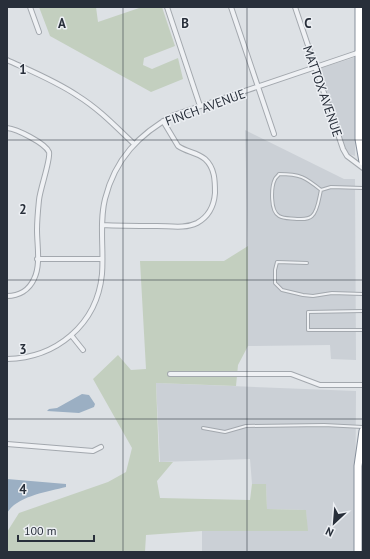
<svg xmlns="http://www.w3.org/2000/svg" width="370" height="559" font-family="'PT Sans',sans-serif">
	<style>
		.built { fill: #cbd0d6 }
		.green { fill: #c3cfbf }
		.water { fill: #9bafc3 }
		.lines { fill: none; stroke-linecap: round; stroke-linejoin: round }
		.service-casing { stroke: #a3a8ae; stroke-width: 4 }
		.minor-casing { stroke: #a3a8ae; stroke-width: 6 }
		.trunk-casing { stroke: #868f9b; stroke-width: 9 }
		.service { stroke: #eff1f4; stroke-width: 2 }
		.minor { stroke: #eff1f4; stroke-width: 4 }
		.trunk { stroke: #fff; stroke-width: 7 }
		.grid { fill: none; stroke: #282f3a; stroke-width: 1; stroke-opacity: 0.55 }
		.labels { text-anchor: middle; stroke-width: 3; stroke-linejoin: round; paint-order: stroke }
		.street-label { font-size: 13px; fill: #282f3a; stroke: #eceff3 }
		.grid-label { font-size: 13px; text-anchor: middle; font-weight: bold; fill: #282f3a; stroke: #eceff3; stroke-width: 3; stroke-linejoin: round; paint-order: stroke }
	</style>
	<rect width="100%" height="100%" fill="#dde1e5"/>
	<!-- built -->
	<path class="built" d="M 356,57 L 355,156 L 349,154 L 344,146 L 318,69 Z
		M 245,130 L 344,179 L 355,179 L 356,360 L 331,359 L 330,345 L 248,346 L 248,246 Z
		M 156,383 L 356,391 L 355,552 L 202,552 L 202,531 L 307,531 L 306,510 L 267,509 L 266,485 L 252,484 L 250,459 L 160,462 Z"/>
	<!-- green -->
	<path class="green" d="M 39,7 L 96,7 L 98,22 L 142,7 L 162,7 L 175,46 L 144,58 L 143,65 L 152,69 L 178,58 L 183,79 L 151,92 L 50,36 Z
		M 248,246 L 248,346 L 238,365 L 236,386 L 156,383 L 159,462 L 173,462 L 157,481 L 160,498 L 250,500 L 252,484 L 266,484 L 267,509 L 306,510 L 308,531 L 202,531 L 146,535 L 145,552 L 7,552 L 7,532 L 19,513 L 108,482 L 126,472 L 132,448 L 93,379 L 118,355 L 131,370 L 146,369 L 140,261 L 224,261 Z"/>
	<!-- water -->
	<path class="water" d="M 82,394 L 89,395 L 95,404 L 94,407 L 79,413 L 47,411 L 49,409 L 57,408 Z
		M 7,479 L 66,484 L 66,487 C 47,492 17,496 7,513 Z"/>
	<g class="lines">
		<!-- service casing -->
		<g class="service-casing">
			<path id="service" d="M 279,174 C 300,174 305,177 321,190 C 319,198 318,211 312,216 C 308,220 302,219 297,219 C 291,218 284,219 279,216 C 270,211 271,187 275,179 C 276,177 278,176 279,174 Z
				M 321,190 L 331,187 L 363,188
				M 307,263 L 277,262 L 275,270 L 275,283 L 282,290 L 303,295 L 313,296 L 332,293 L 363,294
				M 363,311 L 308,312 L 308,330 L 363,330
				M 203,428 L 225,432 L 246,426 L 324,425 L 363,427"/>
		</g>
		<!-- minor casing -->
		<g class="minor-casing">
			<path id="minor" d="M 30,7 L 39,32
				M 167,7 L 200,106
				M 231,7 L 274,134
				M 295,7 L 343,149 L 347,156 L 363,168
				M 7,60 C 31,71 56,81 78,96 C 99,109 116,127 134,144
				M 7,128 C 17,129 45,143 49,152 C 51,159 40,189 39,200 C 38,210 37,220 37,230 C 37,245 41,265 34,279 C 29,290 19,296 7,296
				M 102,225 C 121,226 139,226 157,226 C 170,226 185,229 197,223 C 208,217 214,206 215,193 C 215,181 215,168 205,159 C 197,152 186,152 178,146 L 163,121
				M 37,259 L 102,259
				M 71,335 L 83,350
				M 7,359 C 56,358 97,325 102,274 C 104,249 99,223 105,199 C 115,159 139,134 174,115 L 363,51
				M 170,374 L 291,374 L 320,385 L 363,385
				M 7,444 L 93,451 L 101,447"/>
		</g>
		<!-- trunk casing -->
		<g class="trunk-casing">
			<path id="trunk" d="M 359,7 L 359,139 L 363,162
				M 358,552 L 358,466 L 363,431"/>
		</g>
		<!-- service -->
		<use href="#service" class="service"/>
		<!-- minor -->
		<use href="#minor" class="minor"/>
		<!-- trunk -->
		<use href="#trunk" class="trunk"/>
	</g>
	<!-- grid -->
	<path class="grid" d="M 123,7 L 123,552M 247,7 L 247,552M 7,140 L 363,140M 7,280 L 363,280M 7,419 L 363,419"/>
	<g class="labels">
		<!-- street labels -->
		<g class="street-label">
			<text transform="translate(323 91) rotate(71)" y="5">MATTOX AVENUE</text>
			<text transform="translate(205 107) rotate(-20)" y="5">FINCH AVENUE</text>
		</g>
	</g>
	<g class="grid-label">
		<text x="62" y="28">A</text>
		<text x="185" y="28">B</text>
		<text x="308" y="28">C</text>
		<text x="23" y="74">1</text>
		<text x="23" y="214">2</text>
		<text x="23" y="354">3</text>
		<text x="23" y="494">4</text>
	</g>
	<!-- border -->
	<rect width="370" height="559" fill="none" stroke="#282f3a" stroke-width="16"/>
	<!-- north arrow -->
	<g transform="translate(334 523) rotate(206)" stroke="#eceff3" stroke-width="3" paint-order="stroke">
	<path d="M0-3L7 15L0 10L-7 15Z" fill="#282f3a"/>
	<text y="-6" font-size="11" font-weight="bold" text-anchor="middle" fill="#282f3a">N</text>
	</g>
	<!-- scale -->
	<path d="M18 535v6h76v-6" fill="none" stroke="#282f3a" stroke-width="2"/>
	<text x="24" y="535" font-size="12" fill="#282f3a" stroke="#eceff3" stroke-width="3" paint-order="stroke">100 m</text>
</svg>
